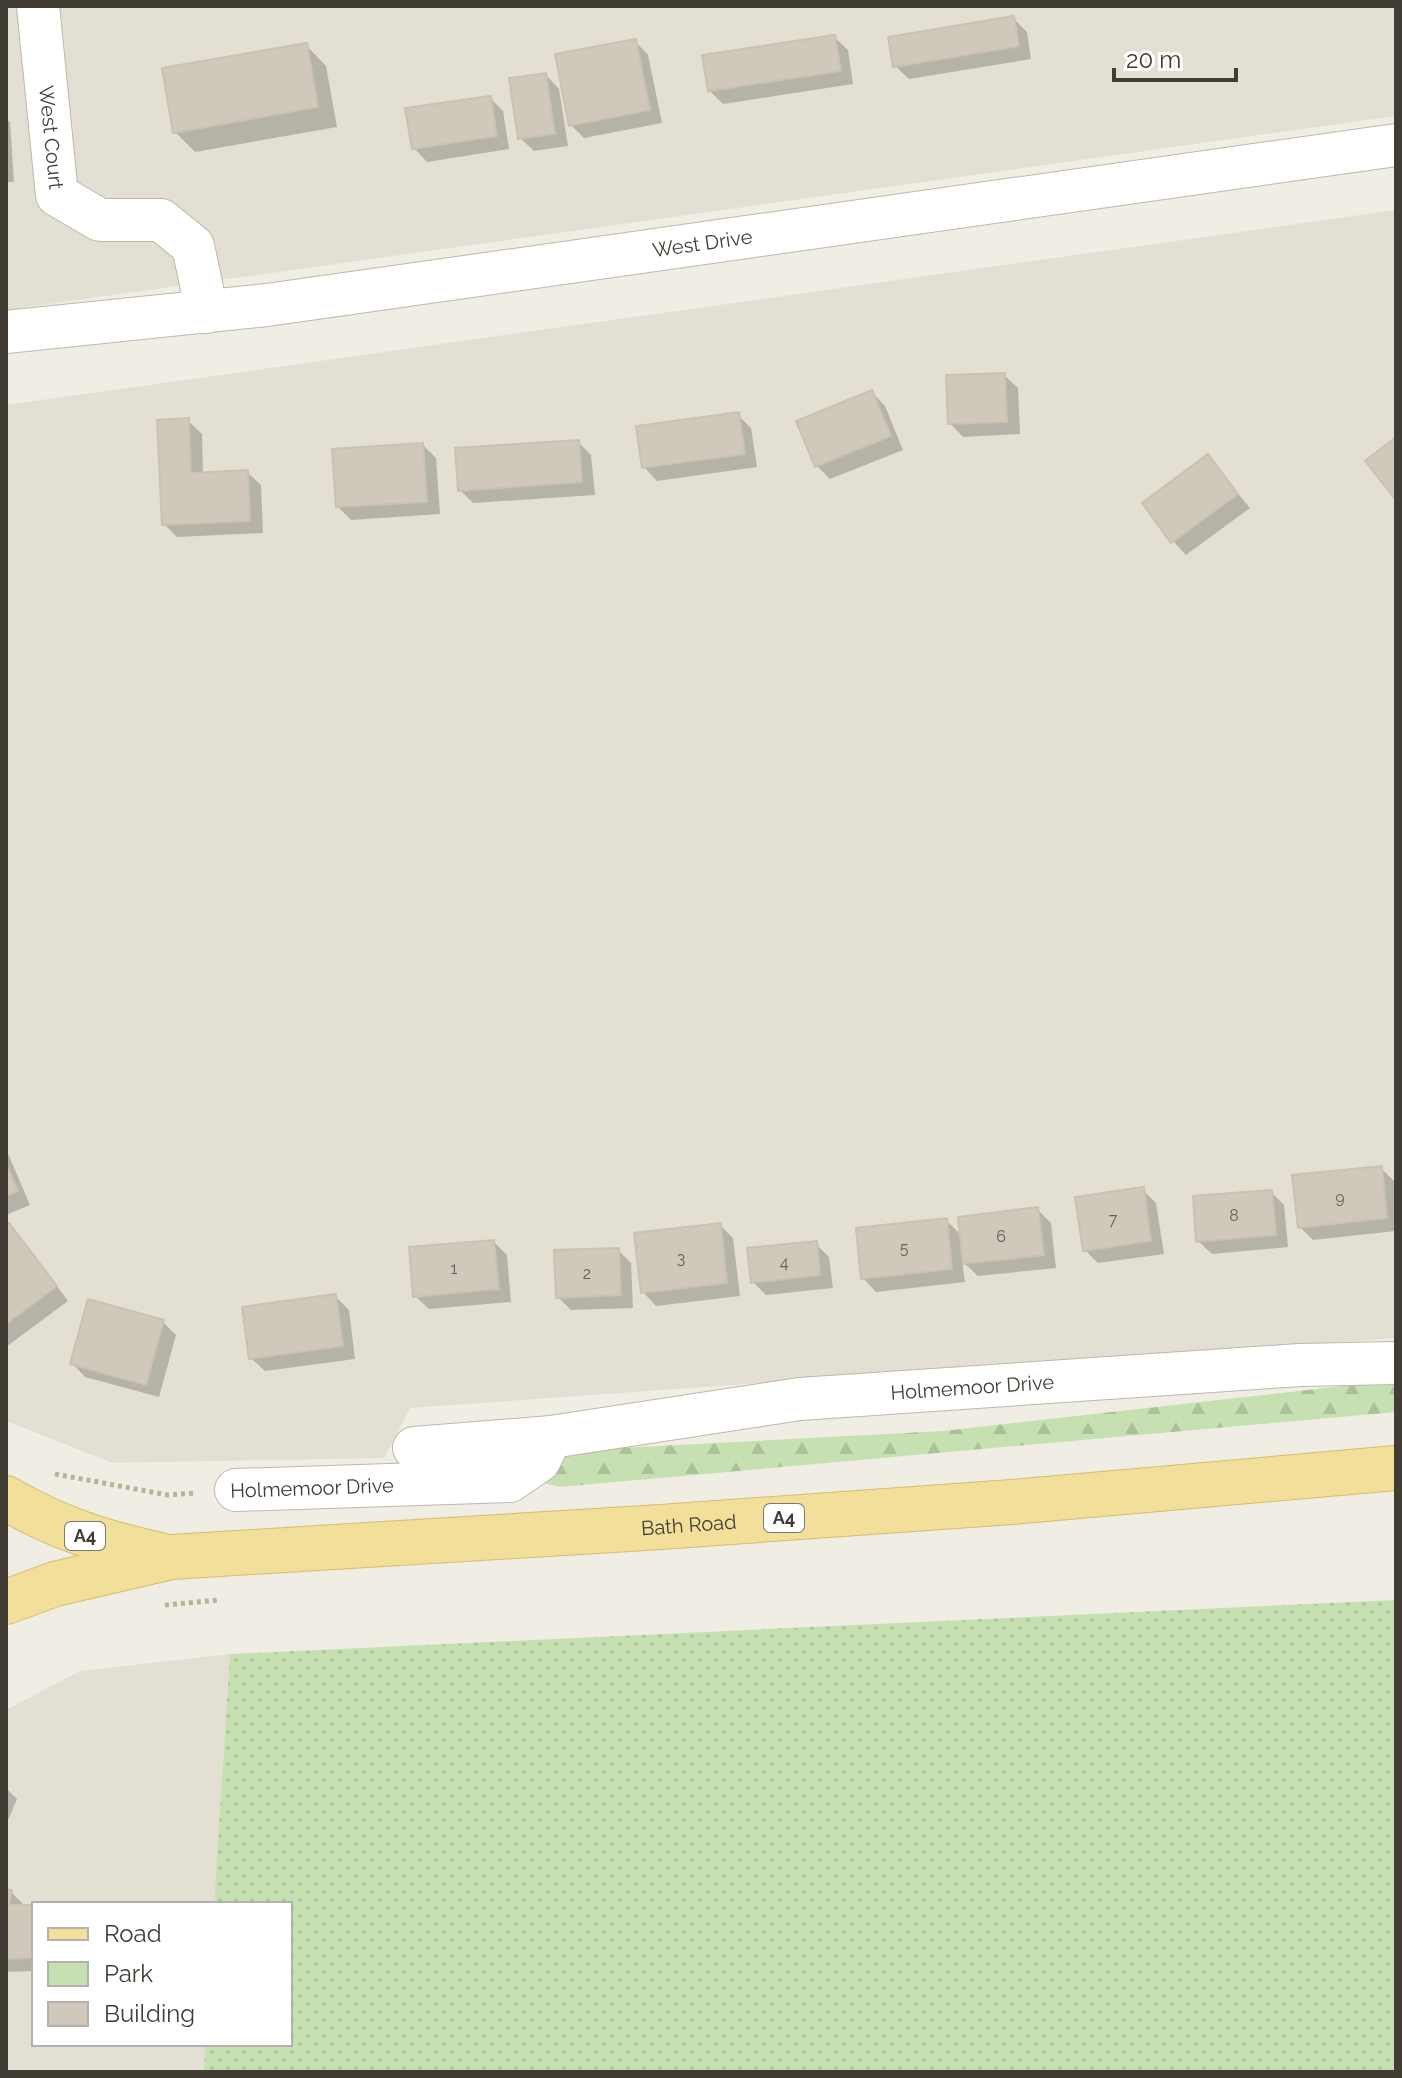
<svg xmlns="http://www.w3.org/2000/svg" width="1402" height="2078" font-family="Raleway,sans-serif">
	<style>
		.residential { fill: #e3dfd3 }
		.green { fill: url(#green-dots) }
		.forest { fill: url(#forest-firs) }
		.shadow { fill: #0003 }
		.building { fill: #d0c9bb; stroke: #cac1af; stroke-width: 2 }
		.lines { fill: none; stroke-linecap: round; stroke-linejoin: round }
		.street-casing { stroke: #bdb8ab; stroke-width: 44 }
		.primary-casing { stroke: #d5bd6d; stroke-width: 46 }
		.path { stroke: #bab19b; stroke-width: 5; stroke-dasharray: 4 4; stroke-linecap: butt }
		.street { stroke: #fff; stroke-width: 42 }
		.primary { stroke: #f2df9a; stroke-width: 44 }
		.labels { text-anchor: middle; stroke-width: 7; stroke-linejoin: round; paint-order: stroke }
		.number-label { font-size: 16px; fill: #656056 }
		.shield { fill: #fff; stroke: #7a7772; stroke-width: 2 }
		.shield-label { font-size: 18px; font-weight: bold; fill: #413d35 }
		.street-label { font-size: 20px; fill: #413d35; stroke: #fff }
	</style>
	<defs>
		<pattern id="green-dots" width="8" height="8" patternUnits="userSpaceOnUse" patternTransform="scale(2)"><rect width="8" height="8" fill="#c7e0b1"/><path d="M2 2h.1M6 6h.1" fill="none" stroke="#acc199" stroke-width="1.8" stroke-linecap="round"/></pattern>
		<pattern id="forest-firs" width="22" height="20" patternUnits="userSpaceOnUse" patternTransform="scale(2)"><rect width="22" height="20" fill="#c7e0b1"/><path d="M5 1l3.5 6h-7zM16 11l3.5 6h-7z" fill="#acc199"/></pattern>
	</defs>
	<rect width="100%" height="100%" fill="#f0ede4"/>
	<!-- residential -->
	<path class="residential" d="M 6,6 L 1396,6 L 1396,116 L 6,310 Z
		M 1396,210 L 1396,1338 L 410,1408 L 384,1458 L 113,1463 L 6,1421 L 6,405 Z
		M 230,1654 L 214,1904 L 34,1904 L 34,2044 L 205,2044 L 204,2072 L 6,2072 L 6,1710 L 80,1671 Z"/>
	<!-- green -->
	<path class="green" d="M 1396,1600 L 1396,2072 L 204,2072 L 205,2044 L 290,2044 L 290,1904 L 214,1904 L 230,1654 Z"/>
	<!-- forest -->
	<path class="forest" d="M 1396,1380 L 1396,1412 L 559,1487 L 448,1457 L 943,1431 Z"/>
	<!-- shadow -->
	<path class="shadow" d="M 1013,18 L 1027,32 L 1031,59 L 909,79 L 895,66 Z
		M 834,37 L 848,50 L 853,84 L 723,104 L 709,90 Z
		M 635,41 L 648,55 L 662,123 L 584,138 L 571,125 Z
		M 306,45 L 326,66 L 337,127 L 195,152 L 175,132 Z
		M 546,75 L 559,89 L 568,146 L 534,151 L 520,138 Z
		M 490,98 L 503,111 L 509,149 L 427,162 L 414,148 Z
		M 6,118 L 10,122 L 14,182 L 6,182 Z
		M 1004,375 L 1018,388 L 1020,434 L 963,437 L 950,423 Z
		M 872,392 L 885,406 L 903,450 L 830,479 L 817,466 Z
		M 738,415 L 751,428 L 757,467 L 657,481 L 644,467 Z
		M 188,421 L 202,434 L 203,474 L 247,472 L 261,485 L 263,533 L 177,537 L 164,524 Z
		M 578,442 L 591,455 L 595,495 L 473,503 L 460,490 Z
		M 423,445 L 436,458 L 440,514 L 351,520 L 338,507 Z
		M 1208,457 L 1250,508 L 1186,555 L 1173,541 Z
		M 6,1149 L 30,1205 L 6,1215 Z
		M 1381,1168 L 1394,1181 L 1396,1231 L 1313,1240 L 1300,1227 Z
		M 1143,1190 L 1156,1203 L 1164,1254 L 1098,1263 L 1085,1250 Z
		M 1271,1192 L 1284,1205 L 1288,1247 L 1212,1254 L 1198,1241 Z
		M 1038,1210 L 1051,1223 L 1056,1268 L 978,1276 L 962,1261 L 965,1282 L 876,1292 L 863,1278 L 946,1220 L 962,1236 Z
		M 9,1225 L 22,1239 L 68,1301 L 6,1347 L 6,1228 Z
		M 720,1225 L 733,1238 L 740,1296 L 656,1306 L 643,1292 Z
		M 494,1242 L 507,1255 L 511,1302 L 429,1309 L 415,1296 Z
		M 816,1244 L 829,1257 L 833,1288 L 766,1295 L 753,1282 Z
		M 618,1250 L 631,1263 L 633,1308 L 571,1310 L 558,1297 Z
		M 336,1297 L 349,1310 L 355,1359 L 265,1371 L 251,1358 Z
		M 163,1322 L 176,1335 L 159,1397 L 85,1377 L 72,1363 Z
		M 6,1788 L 17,1799 L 6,1825 Z
		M 6,1891 L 11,1892 L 26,1907 L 34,1907 L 34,1971 L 6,1972 Z"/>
	<!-- building -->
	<path class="building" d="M 1014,16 L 1019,46 L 893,67 L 888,37 Z
		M 835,35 L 841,71 L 708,91 L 702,55 Z
		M 636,39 L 650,110 L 569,126 L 555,54 Z
		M 307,43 L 318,107 L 173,133 L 162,68 Z
		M 546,73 L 555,134 L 518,139 L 509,78 Z
		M 491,96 L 497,136 L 412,149 L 405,108 Z
		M 1005,373 L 1007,422 L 948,424 L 946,375 Z
		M 872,390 L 891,436 L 815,467 L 796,421 Z
		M 739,412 L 745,454 L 642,468 L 636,426 Z
		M 189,418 L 191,473 L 248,470 L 250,521 L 162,525 L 157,420 Z
		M 1396,437 L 1396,500 L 1365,461 Z
		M 579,440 L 582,482 L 458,491 L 455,448 Z
		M 423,443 L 427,502 L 336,507 L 332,449 Z
		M 1208,454 L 1238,494 L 1171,543 L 1142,503 Z
		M 6,1163 L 18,1191 L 6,1196 Z
		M 1382,1166 L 1387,1218 L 1298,1228 L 1292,1175 Z
		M 1144,1187 L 1151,1241 L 1083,1251 L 1075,1197 Z
		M 1272,1190 L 1276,1235 L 1196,1242 L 1193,1196 Z
		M 1038,1207 L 1044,1255 L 963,1264 L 958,1217 Z
		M 947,1218 L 952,1269 L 861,1279 L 856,1228 Z
		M 9,1223 L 57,1286 L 6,1324 L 6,1225 Z
		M 721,1223 L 727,1283 L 641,1293 L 634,1233 Z
		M 494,1240 L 499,1289 L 413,1297 L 409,1247 Z
		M 817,1241 L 820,1275 L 751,1283 L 747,1248 Z
		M 619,1248 L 621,1295 L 556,1298 L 554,1250 Z
		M 336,1294 L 343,1346 L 249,1359 L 242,1307 Z
		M 88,1299 L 164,1320 L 146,1385 L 70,1364 Z
		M 6,1889 L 12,1890 L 9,1905 L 34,1905 L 34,1958 L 6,1959 Z"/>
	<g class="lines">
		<!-- street casing -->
		<g class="street-casing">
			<g id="street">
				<path id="s1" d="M 38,6 L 57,195 L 100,220 L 161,220 L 193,246 L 207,312"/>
				<path id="s2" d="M 6,332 L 267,305 L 1396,145"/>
				<path id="s3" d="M 414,1448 L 551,1437 L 800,1399 L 1300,1365 L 1396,1363"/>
				<path d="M 236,1490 L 510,1481 L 539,1461 L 551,1437"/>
			</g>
		</g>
		<!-- primary casing -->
		<g class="primary-casing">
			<g id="primary">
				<path d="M 6,1498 C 57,1528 102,1542 160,1555"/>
				<path id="s4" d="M 6,1602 L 55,1584 L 171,1557 L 661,1527 L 1012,1502 L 1396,1468"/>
			</g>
		</g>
		<!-- path -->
		<path class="path" d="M 55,1474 L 168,1495 L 195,1493
			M 165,1605 L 219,1600"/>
		<!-- street -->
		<use href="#street" class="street"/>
		<!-- primary -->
		<use href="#primary" class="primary"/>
	</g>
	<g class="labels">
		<!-- number labels -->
		<g class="number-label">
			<text x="1340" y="1203">9</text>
			<text x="1234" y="1221">8</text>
			<text x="1113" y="1225">7</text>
			<text x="1001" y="1242">6</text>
			<text x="904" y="1254">5</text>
			<text x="681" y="1264">3</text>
			<text x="784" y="1268">4</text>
			<text x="454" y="1274">1</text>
			<text x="587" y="1279">2</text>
		</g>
		<!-- shield labels -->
		<g class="shield">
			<rect x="764" y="1504" width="40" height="28" rx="6"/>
			<rect x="65" y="1522" width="40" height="28" rx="6"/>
		</g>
		<g class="shield-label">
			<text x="784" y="1524">A4</text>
			<text x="85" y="1542">A4</text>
		</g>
		<!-- street labels -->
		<g class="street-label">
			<text dy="7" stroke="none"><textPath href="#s1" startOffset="132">West Court</textPath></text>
			<text dy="7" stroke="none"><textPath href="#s2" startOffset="702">West Drive</textPath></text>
			<text dy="7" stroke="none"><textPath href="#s3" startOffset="562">Holmemoor Drive</textPath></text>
			<text transform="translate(312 1488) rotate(-2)" y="7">Holmemoor Drive</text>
			<text dy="7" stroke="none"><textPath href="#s4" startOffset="690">Bath Road</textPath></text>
		</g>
	</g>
	<!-- border -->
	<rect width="1402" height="2078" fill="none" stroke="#413d35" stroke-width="16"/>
	<!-- legend -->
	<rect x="32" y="1902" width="260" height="144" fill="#ffffff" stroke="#b3b1ae" stroke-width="2"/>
	<rect x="48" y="1928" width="40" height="12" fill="#f2df9a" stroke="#b3b1ae" stroke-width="2"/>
	<text x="104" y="1942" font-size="24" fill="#413d35">Road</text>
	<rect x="48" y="1962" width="40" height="24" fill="#c7e0b1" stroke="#b3b1ae" stroke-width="2"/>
	<text x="104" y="1982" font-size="24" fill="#413d35">Park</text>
	<rect x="48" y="2002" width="40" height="24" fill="#d0c9bb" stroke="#b3b1ae" stroke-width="2"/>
	<text x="104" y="2022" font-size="24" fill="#413d35">Building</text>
	<!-- scale -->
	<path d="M1114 68v12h122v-12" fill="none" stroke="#413d35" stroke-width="4"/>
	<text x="1126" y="68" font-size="24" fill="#413d35" stroke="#ffffff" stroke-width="6" paint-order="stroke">20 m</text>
</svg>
